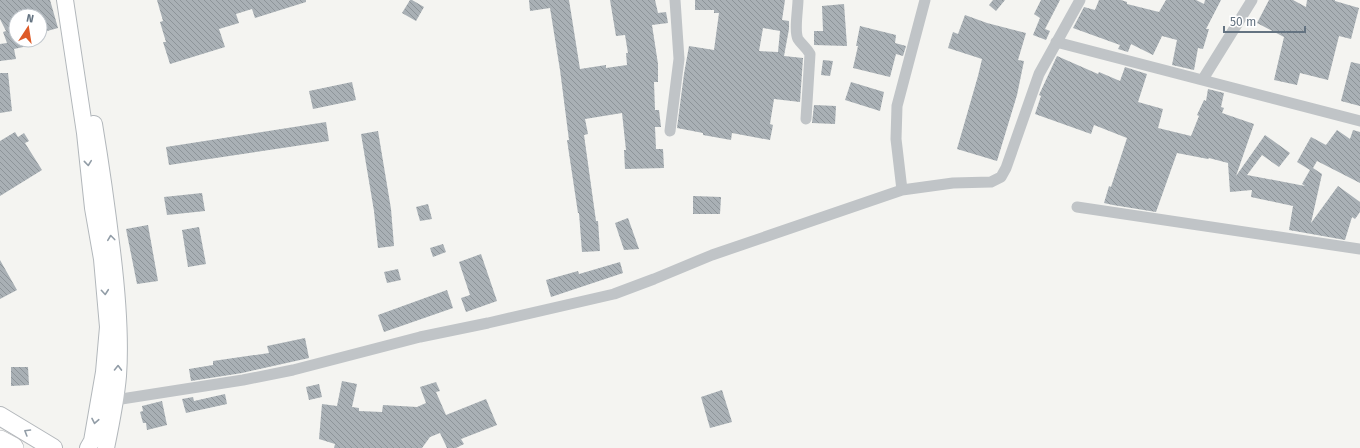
<svg xmlns="http://www.w3.org/2000/svg" width="1360" height="448" font-family="'Fira Sans',sans-serif">
	<style>
		.building { fill: url(#building-back-hatch); fill-rule: evenodd }
		.lines { fill: none; stroke-linecap: round; stroke-linejoin: round }
		.secondary-casing { stroke: #b2b7bb; stroke-width: 18 }
		.primary-casing { stroke: #b3b7bb; stroke-width: 20 }
		.highway-casing { stroke: #b3b6b9; stroke-width: 22 }
		.street { stroke: #c0c4c7; stroke-width: 11 }
		.secondary { stroke: #fff; stroke-width: 16 }
		.primary { stroke: #fff; stroke-width: 18 }
		.highway { stroke: #fff; stroke-width: 21 }
		.oneway { stroke: #929da7 }
	</style>
	<defs>
		<pattern id="building-back-hatch" width="6" height="6" patternUnits="userSpaceOnUse"><rect width="6" height="6" fill="#a9b0b5"/><path d="M-1 5l2 2M0 0l6 6M5-1l2 2" fill="none" stroke="#8d9499"/></pattern>
	</defs>
	<rect width="100%" height="100%" fill="#f4f4f1"/>
	<!-- building -->
	<path class="building" d="M 0,0 L 50,0 L 58,28 L 40,33 L 40,16 L 16,16 L 16,40 L 36,40 L 37,44 L 14,49 L 16,59 L 0,61 L 0,44 L 7,43 L 3,32 L 6,31 L 0,19 Z
		M 157,0 L 306,0 L 306,2 L 255,18 L 252,9 L 236,14 L 239,23 L 219,29 L 225,47 L 170,64 L 163,42 L 166,42 L 160,22 L 163,21 Z
		M 410,0 L 412,0 L 424,7 L 416,21 L 402,13 Z
		M 529,0 L 569,0 L 580,69 L 606,65 L 606,68 L 627,65 L 626,53 L 628,53 L 625,35 L 616,36 L 610,0 L 655,0 L 658,13 L 666,12 L 668,23 L 652,25 L 658,64 L 658,82 L 654,82 L 655,110 L 659,110 L 661,127 L 655,127 L 656,149 L 663,149 L 664,168 L 625,169 L 624,150 L 626,150 L 622,113 L 585,119 L 588,134 L 584,135 L 596,221 L 598,221 L 600,251 L 582,252 L 579,213 L 578,213 L 567,140 L 569,140 L 560,70 L 550,8 L 530,11 Z
		M 695,0 L 785,0 L 782,20 L 789,21 L 789,29 L 784,56 L 803,58 L 800,102 L 774,99 L 770,124 L 773,125 L 770,140 L 732,133 L 731,140 L 703,135 L 703,133 L 677,128 L 684,74 L 689,46 L 714,50 L 719,13 L 714,13 L 714,10 L 695,10 ZM 763,28 L 780,31 L 778,52 L 759,51 Z
		M 993,0 L 1005,0 L 996,11 L 989,5 Z
		M 1041,0 L 1060,0 L 1045,29 L 1050,31 L 1046,40 L 1033,35 L 1040,18 L 1034,14 Z
		M 1099,0 L 1121,0 L 1127,2 L 1127,4 L 1159,12 L 1166,0 L 1196,0 L 1204,4 L 1205,0 L 1221,0 L 1206,29 L 1209,29 L 1203,49 L 1198,48 L 1194,70 L 1172,65 L 1177,40 L 1162,36 L 1153,55 L 1131,44 L 1128,52 L 1118,49 L 1120,45 L 1073,28 L 1084,7 L 1095,10 Z
		M 1269,0 L 1293,0 L 1306,7 L 1307,0 L 1335,0 L 1335,1 L 1359,8 L 1351,39 L 1339,36 L 1328,80 L 1300,73 L 1297,85 L 1274,80 L 1284,37 L 1257,23 Z
		M 844,4 L 847,46 L 814,45 L 814,31 L 823,31 L 822,6 Z
		M 965,15 L 987,23 L 1026,33 L 1018,60 L 1024,61 L 1017,95 L 997,161 L 957,149 L 978,76 L 982,59 L 948,48 L 953,32 L 958,34 Z
		M 860,26 L 896,35 L 895,43 L 906,46 L 903,56 L 896,54 L 890,77 L 853,68 L 858,46 L 856,46 Z
		M 1057,56 L 1098,74 L 1099,72 L 1120,81 L 1125,67 L 1147,74 L 1138,102 L 1163,109 L 1158,128 L 1191,136 L 1199,116 L 1197,115 L 1204,100 L 1206,101 L 1208,89 L 1224,93 L 1221,107 L 1224,108 L 1222,113 L 1254,124 L 1236,176 L 1265,135 L 1290,153 L 1279,167 L 1262,155 L 1247,175 L 1305,186 L 1302,184 L 1310,170 L 1297,162 L 1311,137 L 1326,145 L 1337,130 L 1350,139 L 1353,130 L 1360,132 L 1360,183 L 1317,161 L 1313,168 L 1322,174 L 1311,223 L 1338,186 L 1360,202 L 1360,212 L 1355,219 L 1352,217 L 1345,240 L 1289,230 L 1293,206 L 1251,197 L 1252,190 L 1230,192 L 1228,163 L 1209,158 L 1208,159 L 1177,153 L 1156,212 L 1113,205 L 1104,203 L 1109,186 L 1111,187 L 1127,138 L 1094,125 L 1091,134 L 1035,114 L 1041,96 L 1039,95 Z
		M 823,60 L 833,61 L 830,76 L 821,75 Z
		M 1351,62 L 1360,64 L 1360,106 L 1341,101 Z
		M 0,73 L 8,73 L 12,111 L 0,113 Z
		M 352,82 L 356,100 L 313,109 L 309,91 Z
		M 851,82 L 884,92 L 880,111 L 845,100 Z
		M 814,105 L 836,106 L 835,124 L 812,123 Z
		M 326,122 L 329,141 L 169,165 L 166,147 Z
		M 378,131 L 391,209 L 394,246 L 378,248 L 374,211 L 361,134 Z
		M 15,132 L 18,137 L 24,133 L 29,141 L 25,143 L 42,170 L 0,196 L 0,141 Z
		M 202,193 L 205,211 L 167,215 L 164,197 Z
		M 693,196 L 721,197 L 720,214 L 693,214 Z
		M 428,204 L 432,219 L 420,221 L 416,207 Z
		M 628,218 L 639,249 L 624,250 L 615,223 Z
		M 148,225 L 158,281 L 137,284 L 126,229 Z
		M 199,227 L 206,264 L 188,267 L 182,230 Z
		M 443,244 L 446,252 L 433,257 L 430,248 Z
		M 481,254 L 497,301 L 466,312 L 461,298 L 470,295 L 459,262 Z
		M 0,260 L 17,290 L 0,299 Z
		M 620,262 L 623,273 L 551,297 L 546,280 L 578,271 L 579,274 Z
		M 398,269 L 401,280 L 387,283 L 384,272 Z
		M 447,290 L 453,308 L 384,332 L 378,315 Z
		M 305,338 L 309,358 L 242,373 L 191,381 L 189,369 L 213,365 L 213,361 L 269,353 L 267,346 Z
		M 11,367 L 28,367 L 29,385 L 11,386 Z
		M 342,381 L 357,384 L 352,407 L 359,408 L 359,411 L 382,412 L 383,405 L 417,407 L 426,403 L 420,387 L 436,382 L 440,391 L 436,392 L 446,415 L 486,399 L 497,425 L 461,439 L 464,444 L 456,448 L 447,448 L 440,433 L 430,437 L 422,448 L 334,448 L 335,444 L 319,439 L 322,404 L 337,406 Z
		M 319,384 L 322,397 L 309,400 L 306,387 Z
		M 722,390 L 732,422 L 710,428 L 701,397 Z
		M 225,394 L 227,404 L 186,413 L 182,399 L 193,397 L 194,401 Z
		M 162,401 L 167,425 L 147,430 L 146,423 L 143,423 L 140,412 L 143,411 L 142,406 Z"/>
	<g class="lines">
		<!-- secondary casing -->
		<g class="secondary-casing">
			<path id="secondary" d="M 65,0 L 85,133 L 93,208 L 102,259 L 108,327 L 104,372 L 92,441 L 88,448
				M 94,124 C 101,166 107,209 112,251 C 117,292 121,334 118,376 C 116,400 111,424 106,448"/>
		</g>
		<!-- primary casing -->
		<g class="primary-casing">
			<path id="primary" d="M 0,416 L 53,448"/>
		</g>
		<!-- highway casing -->
		<g class="highway-casing">
			<path id="highway" d="M 0,441 L 13,448"/>
		</g>
		<!-- street -->
		<path class="street" d="M 798,0 C 798,9 794,31 798,39 C 801,44 806,47 810,54 L 806,119
			M 1056,42 L 1360,121
			M 1203,79 L 1252,0
			M 670,131 L 679,59 L 675,0
			M 902,190 L 896,139 L 897,106 L 925,0
			M 1077,207 L 1360,249
			M 115,400 L 243,380 L 293,370 L 420,337 L 488,323 L 614,294 L 654,279 L 712,255 L 902,190 L 953,183 L 991,182 L 1001,177 L 1006,168 L 1039,74 L 1080,0"/>
		<!-- secondary -->
		<use href="#secondary" class="secondary"/>
		<!-- primary -->
		<use href="#primary" class="primary"/>
		<!-- highway -->
		<use href="#highway" class="highway"/>
	</g>
	<!-- one-way arrows -->
	<defs><path id="oneway-chevron" d="M-2-3.5L2.5 0L-2 3.5" fill="none" stroke-width="1.6" stroke-linecap="round" stroke-linejoin="round"/></defs>
	<g class="oneway">
		<use href="#oneway-chevron" transform="translate(88 163) rotate(84)"/>
		<use href="#oneway-chevron" transform="translate(111 238) rotate(-97)"/>
		<use href="#oneway-chevron" transform="translate(105 292) rotate(85)"/>
		<use href="#oneway-chevron" transform="translate(118 368) rotate(-89)"/>
		<use href="#oneway-chevron" transform="translate(95 421) rotate(101)"/>
		<use href="#oneway-chevron" transform="translate(27 432) rotate(-149)"/>
	</g>
	<!-- north arrow -->
	<g transform="translate(28 28) rotate(12)"><circle r="19" fill="#ffffff" stroke="#c1c7cd"/>
	<path d="M0-3L7 15L0 10L-7 15Z" fill="#de5a27"/>
	<text y="-6" font-size="11" font-weight="bold" text-anchor="middle" fill="#647381">N</text>
	</g>
	<!-- scale -->
	<path d="M1224 26v6h81v-6" fill="none" stroke="#647381" stroke-width="2"/>
	<text x="1230" y="26" font-size="12" fill="#647381" stroke="#ffffff" stroke-width="3" paint-order="stroke">50 m</text>
</svg>
